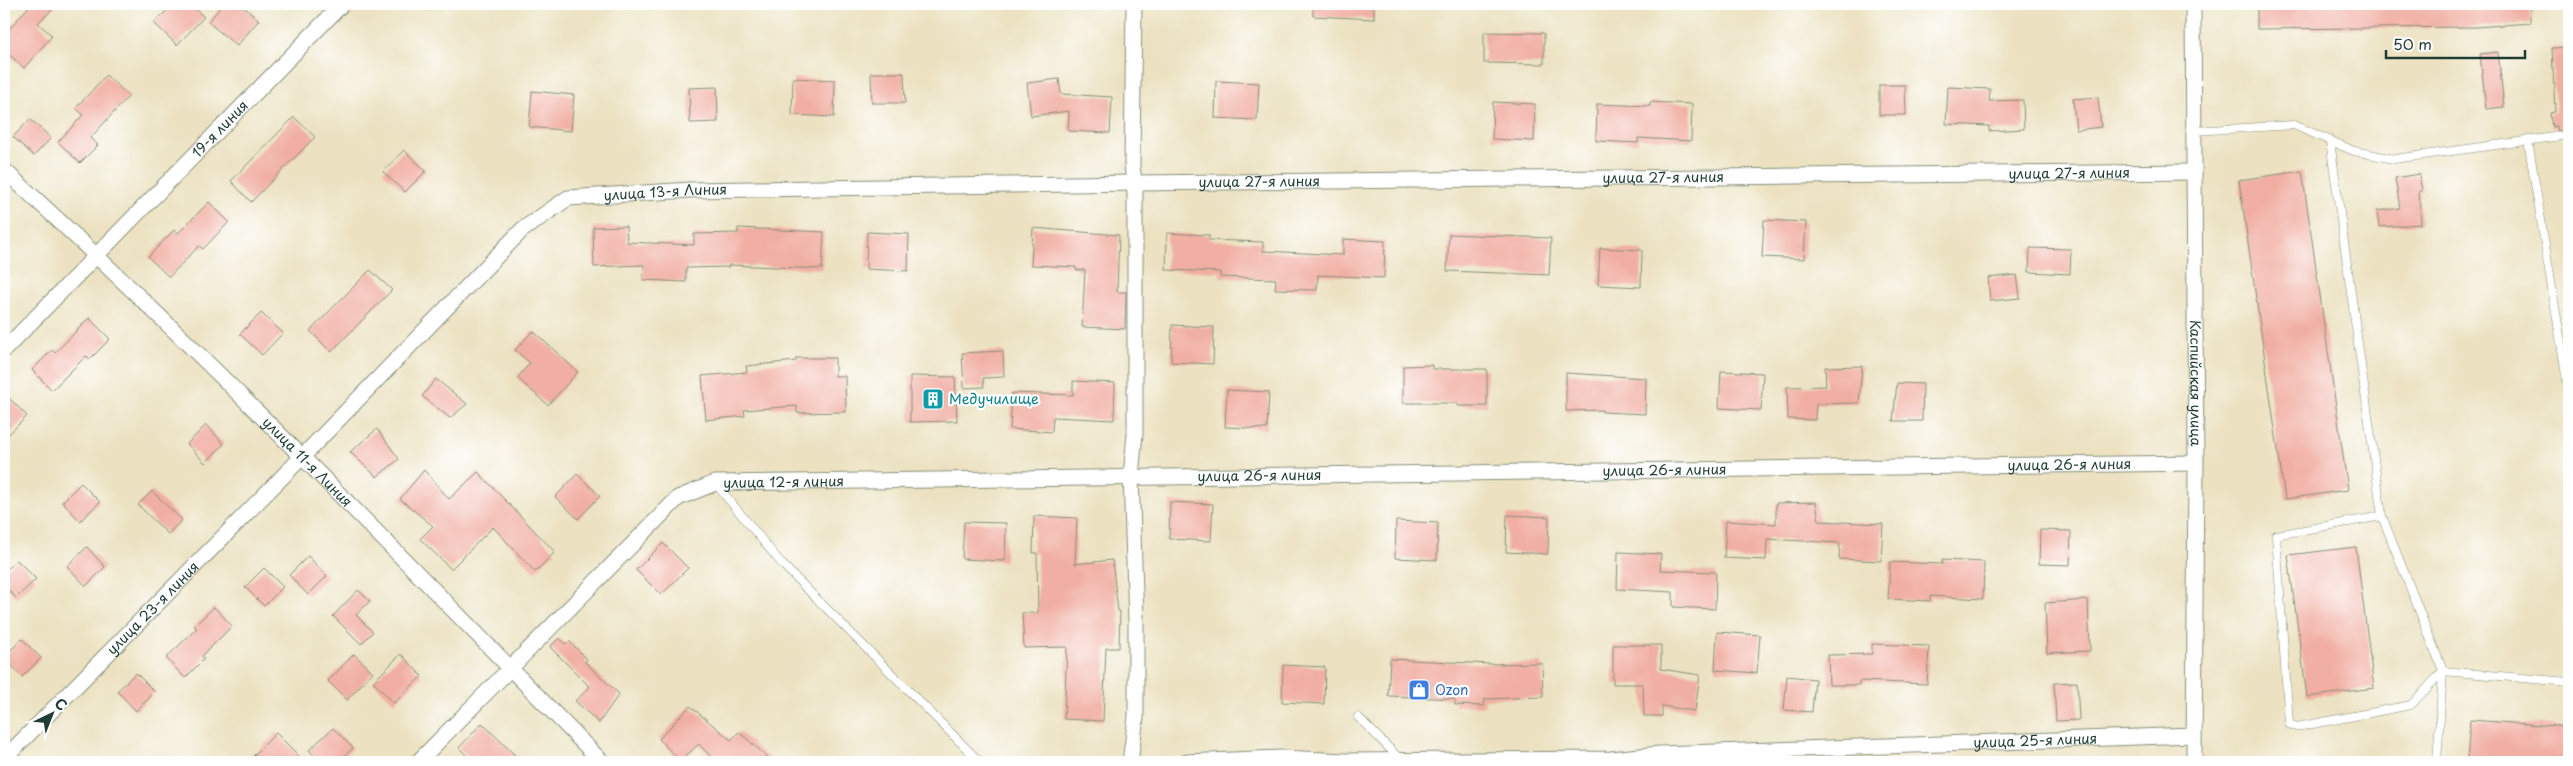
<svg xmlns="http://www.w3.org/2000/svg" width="2573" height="766" font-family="'Playpen Sans',sans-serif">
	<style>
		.building { fill: #f1aea2 }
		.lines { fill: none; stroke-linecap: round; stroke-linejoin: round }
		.lane-casing { stroke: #86907a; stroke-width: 9 }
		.street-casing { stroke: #86907a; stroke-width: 17 }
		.lane { stroke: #fff; stroke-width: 8 }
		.street { stroke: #fff; stroke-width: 15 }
		.labels { text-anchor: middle; stroke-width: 4.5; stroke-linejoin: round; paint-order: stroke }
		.street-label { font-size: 14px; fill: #1f3d34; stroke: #fff }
		.culture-label { font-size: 14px; fill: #0d838f; stroke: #fff; text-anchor: start }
		.shop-label { font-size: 14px; fill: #366cbe; stroke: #fff; text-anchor: start }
	</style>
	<rect width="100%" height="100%" fill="#fff"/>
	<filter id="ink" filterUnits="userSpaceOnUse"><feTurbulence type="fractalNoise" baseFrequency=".02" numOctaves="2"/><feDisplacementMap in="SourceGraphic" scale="10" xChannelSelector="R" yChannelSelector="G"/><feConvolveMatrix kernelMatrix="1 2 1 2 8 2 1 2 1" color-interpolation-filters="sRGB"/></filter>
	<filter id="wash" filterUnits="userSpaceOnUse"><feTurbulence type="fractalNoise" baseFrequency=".0096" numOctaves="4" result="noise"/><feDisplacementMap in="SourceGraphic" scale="20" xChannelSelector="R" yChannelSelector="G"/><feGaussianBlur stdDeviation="1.12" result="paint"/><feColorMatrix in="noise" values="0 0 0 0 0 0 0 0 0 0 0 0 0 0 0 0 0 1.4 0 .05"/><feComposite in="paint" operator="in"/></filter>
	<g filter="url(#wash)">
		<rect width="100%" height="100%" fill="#ece2c1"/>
		<g id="blocks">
			<!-- building -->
			<path class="building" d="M 31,4 L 58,4 L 38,23 L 52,36 L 24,68 L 4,50 L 4,35 Z
				M 173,4 L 190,4 L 204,17 L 177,45 L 154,23 Z
				M 223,4 L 240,4 L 259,20 L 237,46 L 208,22 Z
				M 1313,4 L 1374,4 L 1374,19 L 1313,16 Z
				M 2257,4 L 2530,4 L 2530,23 L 2476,27 L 2257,29 Z
				M 1484,32 L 1544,33 L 1544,64 L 1484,63 Z
				M 2569,47 L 2569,129 L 2556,131 L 2556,126 L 2552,127 L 2550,113 L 2555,112 L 2552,48 Z
				M 2498,52 L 2504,107 L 2486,109 L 2480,54 Z
				M 871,73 L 904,73 L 905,103 L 872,103 Z
				M 106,75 L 129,96 L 90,138 L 98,145 L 80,163 L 58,142 L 83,115 L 76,108 Z
				M 793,78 L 835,80 L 834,117 L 792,115 Z
				M 1059,79 L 1061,94 L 1112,97 L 1110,133 L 1068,131 L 1069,111 L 1031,116 L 1027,83 Z
				M 1216,81 L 1259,83 L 1257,120 L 1215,118 Z
				M 1879,85 L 1905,85 L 1906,115 L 1879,115 Z
				M 717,87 L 718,122 L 690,123 L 689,88 Z
				M 1948,87 L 1990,89 L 1989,101 L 2023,100 L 2024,129 L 1989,131 L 1989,126 L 1946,124 Z
				M 532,91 L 574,95 L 571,131 L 529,127 Z
				M 2098,97 L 2101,127 L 2076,130 L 2073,99 Z
				M 1493,102 L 1535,104 L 1534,141 L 1492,139 Z
				M 1650,102 L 1692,104 L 1691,141 L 1638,138 L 1638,143 L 1596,141 L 1597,104 L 1650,106 Z
				M 294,117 L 315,137 L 251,202 L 231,181 Z
				M 30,119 L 51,138 L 34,156 L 13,137 Z
				M 404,150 L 426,171 L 405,192 L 383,172 Z
				M 2302,171 L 2348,490 L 2285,499 L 2239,180 Z
				M 2419,174 L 2422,191 L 2419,191 L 2421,224 L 2379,227 L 2377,211 L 2400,208 L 2395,178 Z
				M 209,202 L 229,222 L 203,249 L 199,246 L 169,277 L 148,257 L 174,230 L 178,233 Z
				M 1764,220 L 1806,222 L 1804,259 L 1762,257 Z
				M 626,226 L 627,242 L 694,245 L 694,234 L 738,233 L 738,228 L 824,232 L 822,269 L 729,265 L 729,267 L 686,268 L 686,282 L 643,280 L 644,265 L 594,267 L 593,227 Z
				M 1033,228 L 1119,235 L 1117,292 L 1126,292 L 1125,329 L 1082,327 L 1085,270 L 1076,270 L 1076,267 L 1031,265 Z
				M 867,232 L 909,234 L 908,271 L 866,269 Z
				M 1167,233 L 1209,235 L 1209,240 L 1263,242 L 1263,251 L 1343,255 L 1343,239 L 1385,241 L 1384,278 L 1318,275 L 1317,290 L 1275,289 L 1276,279 L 1220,277 L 1220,272 L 1166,270 Z
				M 1449,234 L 1551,238 L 1549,275 L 1447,271 Z
				M 1600,248 L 1642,250 L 1641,287 L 1598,285 Z
				M 2030,248 L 2071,249 L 2070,274 L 2029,272 Z
				M 370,270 L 392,290 L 331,352 L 310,331 Z
				M 2017,275 L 2020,298 L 1990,301 L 1988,278 Z
				M 261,313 L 283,333 L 262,355 L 240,334 Z
				M 89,318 L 110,339 L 90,359 L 86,356 L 52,390 L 32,370 L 52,350 L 55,353 Z
				M 1172,325 L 1214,327 L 1213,364 L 1171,362 Z
				M 533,331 L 578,372 L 548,405 L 517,378 L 530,363 L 515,350 Z
				M 1003,351 L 1004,377 L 983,378 L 984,387 L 964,388 L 962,353 Z
				M 796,358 L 835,358 L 835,376 L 845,376 L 846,412 L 797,413 L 797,406 L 744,410 L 745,416 L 706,420 L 702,376 L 747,372 L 746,366 L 796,361 Z
				M 1432,365 L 1432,369 L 1487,369 L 1487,406 L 1458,406 L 1458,403 L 1403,403 L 1403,366 Z
				M 1862,366 L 1859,403 L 1816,404 L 1815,420 L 1788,419 L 1787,387 L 1826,386 L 1825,367 Z
				M 1721,371 L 1763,373 L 1761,410 L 1719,408 Z
				M 1566,373 L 1646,378 L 1645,414 L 1602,412 L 1602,410 L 1566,411 Z
				M 910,376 L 955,377 L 957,421 L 910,422 Z
				M 436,379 L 467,404 L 450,418 L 422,396 Z
				M 1073,381 L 1115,383 L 1114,420 L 1053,417 L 1052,432 L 1010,429 L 1012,393 L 1073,395 Z
				M 1897,383 L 1923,384 L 1922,421 L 1893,421 Z
				M 1227,390 L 1269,392 L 1267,429 L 1225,427 Z
				M 4,393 L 27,416 L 4,439 Z
				M 206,425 L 224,444 L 205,463 L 187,444 Z
				M 377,429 L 399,459 L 377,477 L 350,452 Z
				M 424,470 L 449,499 L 478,472 L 555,552 L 535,572 L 493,527 L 451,569 L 420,539 L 433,526 L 400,499 Z
				M 577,474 L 600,496 L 578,519 L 555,497 Z
				M 81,483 L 100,502 L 80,521 L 62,502 Z
				M 152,491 L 182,520 L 168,534 L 138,505 Z
				M 1170,502 L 1213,504 L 1211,541 L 1169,539 Z
				M 1816,502 L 1819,521 L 1883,524 L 1881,561 L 1839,559 L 1840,543 L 1767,539 L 1766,560 L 1724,558 L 1726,521 L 1776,524 L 1776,503 Z
				M 1507,515 L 1549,517 L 1548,554 L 1506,552 Z
				M 1034,516 L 1077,518 L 1075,564 L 1112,560 L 1118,611 L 1120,611 L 1119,648 L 1106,648 L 1103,721 L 1064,719 L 1067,647 L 1024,648 L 1022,613 L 1038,613 L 1037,553 L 1033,553 Z
				M 1396,521 L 1438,523 L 1437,560 L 1395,558 Z
				M 964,522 L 1006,523 L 1005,561 L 962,559 Z
				M 2040,530 L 2071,531 L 2070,565 L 2039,564 Z
				M 663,543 L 688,568 L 661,595 L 636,570 Z
				M 87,547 L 105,567 L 86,586 L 67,566 Z
				M 2356,547 L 2374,688 L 2307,697 L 2288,555 Z
				M 1618,552 L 1661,554 L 1660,570 L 1716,572 L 1715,609 L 1673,607 L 1673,592 L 1617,589 Z
				M 308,556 L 327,576 L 308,595 L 289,575 Z
				M 17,560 L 36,579 L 16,598 L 4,585 L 4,572 Z
				M 1942,560 L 1984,562 L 1983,599 L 1930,596 L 1930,601 L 1888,599 L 1890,562 L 1942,564 Z
				M 264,568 L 283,587 L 264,606 L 245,587 Z
				M 358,590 L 370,601 L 356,615 L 373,632 L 361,644 L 333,616 Z
				M 2088,600 L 2090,651 L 2047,653 L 2045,603 Z
				M 214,607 L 232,626 L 202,656 L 204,659 L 185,678 L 166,658 L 197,628 L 194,626 Z
				M 1717,632 L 1760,635 L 1757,673 L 1715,670 Z
				M 559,638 L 566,644 L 569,641 L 587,659 L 585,662 L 619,694 L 599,723 L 575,701 L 590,687 L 550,647 Z
				M 22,639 L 41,658 L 22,677 L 4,657 Z
				M 1872,644 L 1929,646 L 1927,684 L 1859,681 L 1859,685 L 1829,685 L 1828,655 L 1872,654 Z
				M 1613,645 L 1661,645 L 1661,669 L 1700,675 L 1695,711 L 1662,706 L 1662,716 L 1644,716 L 1643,684 L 1613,684 Z
				M 354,654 L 373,672 L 347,700 L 328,681 Z
				M 401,654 L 422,676 L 394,703 L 373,682 Z
				M 1390,659 L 1491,664 L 1542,663 L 1543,697 L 1485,699 L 1484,706 L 1455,705 L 1455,699 L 1388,696 Z
				M 1283,665 L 1325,667 L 1324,704 L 1282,702 Z
				M 136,673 L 155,692 L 136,711 L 117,691 Z
				M 1787,676 L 1815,679 L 1812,712 L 1784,710 Z
				M 2077,682 L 2079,720 L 2056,721 L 2054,683 Z
				M 690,706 L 731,740 L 739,732 L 773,762 L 716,762 L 699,744 L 680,761 L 659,739 Z
				M 2470,720 L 2569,727 L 2569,762 L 2467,762 Z
				M 482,723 L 522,762 L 473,762 L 459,748 Z
				M 333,728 L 353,748 L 338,762 L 320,762 L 309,750 Z
				M 276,733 L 305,762 L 247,762 Z"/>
		</g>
	</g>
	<g filter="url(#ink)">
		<use href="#blocks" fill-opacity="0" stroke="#86907a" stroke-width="1"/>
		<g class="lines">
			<!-- lane casing -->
			<g class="lane-casing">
				<path id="lane" d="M 2193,131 L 2294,125 L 2354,151 L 2394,159 L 2569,135
					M 2528,140 L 2569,393
					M 2330,141 L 2382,516 L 2276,535 L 2289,724 L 2297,727 L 2411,705 L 2443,671 L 2569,682
					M 715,483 L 782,564 L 980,762
					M 2382,516 L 2443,671 L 2437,762
					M 1358,717 L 1400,759"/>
			</g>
			<!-- street casing -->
			<g class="street-casing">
				<g id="street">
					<path id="s1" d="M 2193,4 L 2196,463 L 2194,762"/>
					<path id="s2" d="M 4,170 C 211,359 406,562 602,762"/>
					<path id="s3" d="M 4,350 L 342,4"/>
					<path id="s4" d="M 4,759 L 302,457 L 522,230 L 568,198 L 690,190 L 1134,183 L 2193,172"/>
					<path id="s5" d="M 418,762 L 678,498 L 715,483 L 2196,463"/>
					<path d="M 1130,762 L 1136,717 L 1136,621 L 1131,476 L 1135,434 L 1135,193 L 1132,164 L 1134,4"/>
					<path id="s6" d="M 1187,762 L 1281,758 L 1346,761 L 1611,759 L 1660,754 L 2193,735"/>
				</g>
			</g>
			<!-- lane -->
			<use href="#lane" class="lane"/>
			<!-- street -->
			<use href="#street" class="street"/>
		</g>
	</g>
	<!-- icons -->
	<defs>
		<g id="building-square" transform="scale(1.125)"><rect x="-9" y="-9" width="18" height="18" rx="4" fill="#0f9aa8" stroke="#fff"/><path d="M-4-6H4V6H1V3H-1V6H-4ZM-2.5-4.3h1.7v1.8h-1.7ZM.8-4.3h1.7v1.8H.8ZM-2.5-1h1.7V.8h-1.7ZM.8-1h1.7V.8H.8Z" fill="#fff"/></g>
		<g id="shop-square" transform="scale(1.125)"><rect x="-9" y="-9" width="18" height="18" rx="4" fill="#3f7fe0" stroke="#fff"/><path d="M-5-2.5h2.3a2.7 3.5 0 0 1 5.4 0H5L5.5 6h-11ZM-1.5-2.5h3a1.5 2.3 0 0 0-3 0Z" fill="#fff"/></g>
	</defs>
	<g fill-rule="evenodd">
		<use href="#building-square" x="933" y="399"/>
		<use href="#shop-square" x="1419" y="690"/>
	</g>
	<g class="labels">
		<!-- street labels -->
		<g class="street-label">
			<text dy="5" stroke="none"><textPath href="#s3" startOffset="309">19-я линия</textPath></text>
			<text dy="5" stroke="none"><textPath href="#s4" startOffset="2298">улица 27-я линия</textPath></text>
			<text dy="5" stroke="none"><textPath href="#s4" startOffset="1892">улица 27-я линия</textPath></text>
			<text dy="5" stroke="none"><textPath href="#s4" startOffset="1488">улица 27-я линия</textPath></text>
			<text dy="5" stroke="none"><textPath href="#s4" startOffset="894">улица 13-я Линия</textPath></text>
			<text dy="5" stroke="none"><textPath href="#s1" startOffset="379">Каспийская улица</textPath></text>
			<text dy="5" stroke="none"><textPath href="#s2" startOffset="421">улица 11-я Линия</textPath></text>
			<text dy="5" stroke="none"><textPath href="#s5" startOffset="1765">улица 26-я линия</textPath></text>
			<text dy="5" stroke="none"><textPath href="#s5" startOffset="1360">улица 26-я линия</textPath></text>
			<text dy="5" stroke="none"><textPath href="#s5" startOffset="955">улица 26-я линия</textPath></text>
			<text dy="5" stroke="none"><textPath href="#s5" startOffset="479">улица 12-я линия</textPath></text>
			<text dy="5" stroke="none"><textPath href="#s4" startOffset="212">улица 23-я линия</textPath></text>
			<text dy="5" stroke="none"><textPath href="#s6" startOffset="849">улица 25-я линия</textPath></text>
		</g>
		<!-- culture labels -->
		<g class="culture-label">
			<text x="949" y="404">Медучилище</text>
		</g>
		<!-- shop labels -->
		<g class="shop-label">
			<text x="1435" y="695">Ozon</text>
		</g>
	</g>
	<!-- margin -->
	<rect width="2573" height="766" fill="none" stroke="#fff" stroke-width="20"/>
	<!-- north arrow -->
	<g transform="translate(52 714) rotate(43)" stroke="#ffffff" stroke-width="4" paint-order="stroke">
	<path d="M0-4L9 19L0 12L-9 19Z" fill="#1f3d34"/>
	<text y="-8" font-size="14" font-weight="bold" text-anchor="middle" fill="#1f3d34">С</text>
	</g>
	<!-- scale -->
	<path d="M2386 50v8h139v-8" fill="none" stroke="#1f3d34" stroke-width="2.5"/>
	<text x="2393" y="50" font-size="15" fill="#1f3d34" stroke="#ffffff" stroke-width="4" paint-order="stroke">50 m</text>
</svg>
